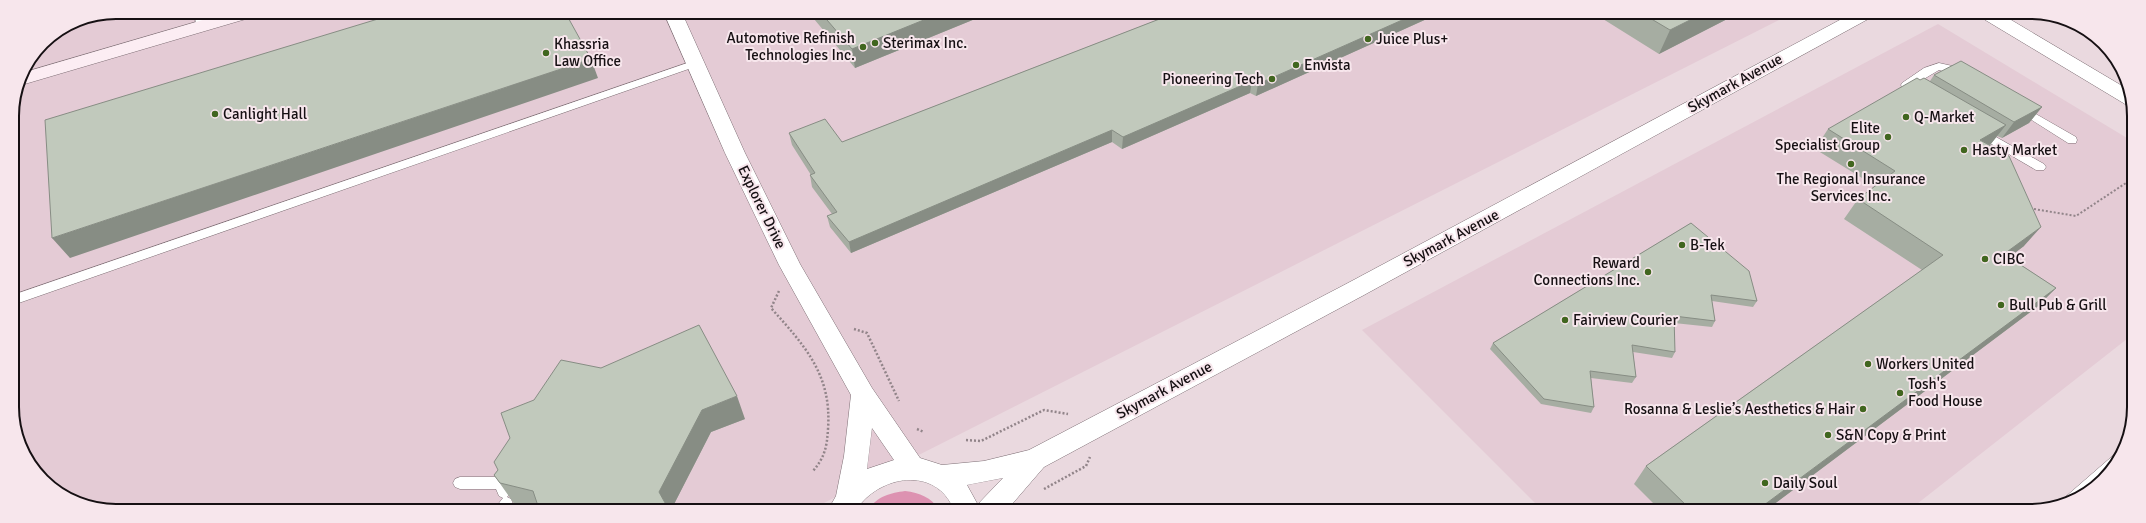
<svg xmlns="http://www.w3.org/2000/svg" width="2146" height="523" font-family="Signika,sans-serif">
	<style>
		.built { fill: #e4cbd5 }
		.green { fill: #dd92b1 }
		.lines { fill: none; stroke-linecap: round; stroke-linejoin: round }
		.lane-casing { stroke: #7e6f75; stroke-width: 1 }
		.street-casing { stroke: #7e6f75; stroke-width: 1 }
		.secondary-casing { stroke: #7e6f75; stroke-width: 1 }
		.path-far1 { stroke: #918489; stroke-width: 2; stroke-dasharray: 2 2; stroke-linecap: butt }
		.path { stroke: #918489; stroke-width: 2.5; stroke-dasharray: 2 2; stroke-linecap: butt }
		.lane { fill: #fff; fill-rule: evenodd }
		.street { fill: #fff; fill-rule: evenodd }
		.secondary { fill: #fcedf3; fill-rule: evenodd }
		.wall { fill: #a6ada2 }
		.shaded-wall { fill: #878d84 }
		.building { fill: #c1c9bc; stroke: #878d84 }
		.poi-dot { fill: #41661f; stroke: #f7e6ec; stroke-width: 1.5 }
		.labels { text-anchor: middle; stroke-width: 4; stroke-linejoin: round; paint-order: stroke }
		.poi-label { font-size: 15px; fill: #161013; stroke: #f7e6ec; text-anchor: start }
		.street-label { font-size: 15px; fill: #161013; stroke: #f7e6ec }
		.rim { fill: none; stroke: #161013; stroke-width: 2 }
	</style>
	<rect width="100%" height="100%" fill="#ead9df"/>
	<!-- built -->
	<path class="built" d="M 116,12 L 1791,14 L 810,510 L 95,509 L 42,480 L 14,428 L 12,109 L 20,76 L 43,42 L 76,20 Z
		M 1938,24 L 2132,141 L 2132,335 L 1908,511 L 1542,510 L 1362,330 Z"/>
	<!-- green -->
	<path class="green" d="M 905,491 C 920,493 931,497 939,510 L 868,510 C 877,496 891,493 905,491 Z"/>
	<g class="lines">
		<!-- lane casing -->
		<g class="lane-casing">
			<path id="lane" d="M 195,12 L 205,12 L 204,29 L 201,30 L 196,27 Z
				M 696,60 L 701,63 L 700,65 L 13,305 L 13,295 Z
				M 1939,63 L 1957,67 L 1968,74 L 1963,77 L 1939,70 L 1912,86 L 1919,94 L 1918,96 C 1909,99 1904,92 1901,85 L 1902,83 L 1924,68 Z
				M 2020,105 L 2076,137 L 2077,140 L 2076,143 L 2068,143 L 2016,110 L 2015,108 L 2016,106 Z
				M 1980,128 L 2044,164 L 2046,167 L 2044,170 L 2036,170 L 1976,135 L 1975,132 L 1976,129 Z
				M 2121,451 L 2123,452 C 2114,475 2086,499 2062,505 L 2063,499 L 2116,453 Z
				M 460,477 L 500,477 L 505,479 L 511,492 L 507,497 L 511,499 L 515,509 L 499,509 L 499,503 L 503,498 L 499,496 L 496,489 L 460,489 L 455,487 L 453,483 L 455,479 Z"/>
		</g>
		<!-- street casing -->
		<g class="street-casing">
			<path id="street" d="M 664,13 L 682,13 L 745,153 L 800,264 L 872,388 L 920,458 L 942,465 L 984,461 L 1029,450 L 1348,283 L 1851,14 L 1873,14 L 1870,18 L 1364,295 L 1044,467 L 1007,510 L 954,510 C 936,465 879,475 856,510 L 828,510 L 836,496 L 844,456 L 851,395 L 779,265 L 725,153 ZM 872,428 L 894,460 L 867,469 ZM 1003,478 L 980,502 L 978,505 L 967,485 Z
				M 1979,14 L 2001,14 L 2129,90 L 2132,96 L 2132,106 L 2125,104 L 1982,18 Z"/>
		</g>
		<!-- secondary casing -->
		<g class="secondary-casing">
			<path id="secondary" d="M 230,12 L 259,12 L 256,16 L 18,86 L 22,73 Z"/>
		</g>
		<!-- path-far1 -->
		<path class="path-far1" d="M 2034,209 L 2076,216 L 2132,179"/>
		<!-- path -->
		<path class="path" d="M 779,291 L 771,308 C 805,346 832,375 828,429 C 827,446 825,457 813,471
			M 854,329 L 867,333 L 899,401
			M 917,429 L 924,432
			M 966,440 L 981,441 L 1044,410 L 1068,414
			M 1044,489 L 1086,466 L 1090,457"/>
		<!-- lane -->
		<use href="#lane" class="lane"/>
		<!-- street -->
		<use href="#street" class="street"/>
		<!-- secondary -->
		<use href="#secondary" class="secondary"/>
	</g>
	<!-- wall -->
	<path class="wall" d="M 809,13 L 978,13 L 975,19 L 855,68 Z
		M 1175,13 L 1440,13 L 1256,96 L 1250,93 L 1122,149 L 1112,142 L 851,253 L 830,227 L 827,216 L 832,214 L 812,187 L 810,175 L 811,175 L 792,145 L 789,133 L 842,142 Z
		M 1595,14 L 1737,14 L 1659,54 Z
		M 1934,75 L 2042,107 L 2029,123 L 2002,138 L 1997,136 L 1990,145 L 2024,246 L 2009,257 L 2056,288 L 2037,307 L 1765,511 L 1660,510 L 1634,484 L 1646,466 L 1922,270 L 1844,219 L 1858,199 L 1875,186 L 1815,149 L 1828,129 L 1930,81 Z
		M 1691,223 L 1757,301 L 1753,307 L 1712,301 L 1715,321 L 1712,327 L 1674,323 L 1675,352 L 1672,358 L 1633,352 L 1636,377 L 1632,383 L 1591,378 L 1594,407 L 1591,413 L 1541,404 L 1490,349 L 1493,343 Z
		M 601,368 L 745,419 L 711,432 L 671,510 L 533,509 L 515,505 L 494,475 L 498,470 L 510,438 L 534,400 Z"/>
	<!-- shaded-wall -->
	<path class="shaded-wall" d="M 941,13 L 978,13 L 975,19 L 855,68 L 852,49 Z
		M 1418,13 L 1440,13 L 1256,96 L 1258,84 Z
		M 1702,14 L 1737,14 L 1659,54 L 1670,30 Z
		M 591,59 L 598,78 L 70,258 L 52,238 Z
		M 1252,81 L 1250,93 L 1122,149 L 1123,137 Z
		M 2042,107 L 2029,123 L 2002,138 L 2014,122 Z
		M 2006,125 L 1990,145 L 1980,140 Z
		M 1112,130 L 1112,142 L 851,253 L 849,242 Z
		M 2041,227 L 2024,246 L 1987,274 L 2004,254 Z
		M 2056,288 L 2037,307 L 1765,511 L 1756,511 Z
		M 737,396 L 745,419 L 711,432 L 671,510 L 668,509 L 659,492 L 702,410 Z"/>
	<!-- building -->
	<path class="building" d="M 401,12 L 565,12 L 591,59 L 52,238 L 45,120 Z
		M 821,13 L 941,13 L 852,49 Z
		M 1175,13 L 1418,13 L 1258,84 L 1252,81 L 1123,137 L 1112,130 L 849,242 L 827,216 L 837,212 L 810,175 L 815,173 L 789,133 L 825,119 L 842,142 Z
		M 1643,14 L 1702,14 L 1670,30 Z
		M 1961,61 L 2042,107 L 2014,122 L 1934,75 Z
		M 1917,78 L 1920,80 L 1924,78 L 2006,125 L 1980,140 L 2009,156 L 2041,227 L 2004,254 L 2056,288 L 1756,511 L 1691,510 L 1646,466 L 1943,255 L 1858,199 L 1895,171 L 1828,129 Z
		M 1691,223 L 1749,271 L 1757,301 L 1711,295 L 1715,321 L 1674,316 L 1675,352 L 1632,345 L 1636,377 L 1590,371 L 1594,407 L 1544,399 L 1493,343 Z
		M 699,325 L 737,396 L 702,410 L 659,492 L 669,510 L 539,509 L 533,491 L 500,483 L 494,475 L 498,470 L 494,462 L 510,438 L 501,413 L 534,400 L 561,360 L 601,368 Z"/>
	<!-- markers -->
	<g class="poi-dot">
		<circle cx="1368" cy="39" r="4"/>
		<circle cx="875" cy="43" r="4"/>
		<circle cx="863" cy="47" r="4"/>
		<circle cx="546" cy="53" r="4"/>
		<circle cx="1296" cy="65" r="4"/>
		<circle cx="1272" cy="79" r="4"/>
		<circle cx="215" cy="114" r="4"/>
		<circle cx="1906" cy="117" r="4"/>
		<circle cx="1888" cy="137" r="4"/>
		<circle cx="1964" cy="150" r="4"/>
		<circle cx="1851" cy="164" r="4"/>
		<circle cx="1682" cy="245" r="4"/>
		<circle cx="1985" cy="259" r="4"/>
		<circle cx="1648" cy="272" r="4"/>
		<circle cx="2001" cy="305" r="4"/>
		<circle cx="1565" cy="320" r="4"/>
		<circle cx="1868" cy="364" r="4"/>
		<circle cx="1900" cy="393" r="4"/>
		<circle cx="1863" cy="409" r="4"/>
		<circle cx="1828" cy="435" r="4"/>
		<circle cx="1765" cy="483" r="4"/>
	</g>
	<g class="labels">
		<!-- poi labels -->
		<g class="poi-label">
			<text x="855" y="43" text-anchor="end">Automotive Refinish<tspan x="855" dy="17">Technologies Inc.</tspan></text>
			<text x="1376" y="44">Juice Plus+</text>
			<text x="883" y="48">Sterimax Inc.</text>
			<text x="554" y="49">Khassria<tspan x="554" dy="17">Law Office</tspan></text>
			<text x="1304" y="70">Envista</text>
			<text x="1264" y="84" text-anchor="end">Pioneering Tech</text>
			<text x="223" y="119">Canlight Hall</text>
			<text x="1914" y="122">Q-Market</text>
			<text x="1880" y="133" text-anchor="end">Elite<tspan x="1880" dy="17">Specialist Group</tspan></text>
			<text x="1972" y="155">Hasty Market</text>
			<text x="1851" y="184" text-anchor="middle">The Regional Insurance<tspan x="1851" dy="17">Services Inc.</tspan></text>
			<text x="1690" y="250">B-Tek</text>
			<text x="1993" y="264">CIBC</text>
			<text x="1640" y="268" text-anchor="end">Reward<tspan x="1640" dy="17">Connections Inc.</tspan></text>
			<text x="2009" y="310">Bull Pub &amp; Grill</text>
			<text x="1573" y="325">Fairview Courier</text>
			<text x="1876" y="369">Workers United</text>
			<text x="1908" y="389">Tosh's<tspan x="1908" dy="17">Food House</tspan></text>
			<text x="1855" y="414" text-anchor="end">Rosanna &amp; Leslie’s Aesthetics &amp; Hair</text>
			<text x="1836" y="440">S&amp;N Copy &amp; Print</text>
			<text x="1773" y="488">Daily Soul</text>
		</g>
		<!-- street labels -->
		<g class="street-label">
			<text transform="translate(1735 83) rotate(-29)" y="5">Skymark Avenue</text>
			<text transform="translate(762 207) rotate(64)" y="5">Explorer Drive</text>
			<text transform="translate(1451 238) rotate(-28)" y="5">Skymark Avenue</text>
			<text transform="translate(1164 390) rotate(-28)" y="5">Skymark Avenue</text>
		</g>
	</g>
	<!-- crop -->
	<path d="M0 0H2146V523H0ZM116 19H2030A97 97 0 0 1 2127 116V407A97 97 0 0 1 2030 504H116A97 97 0 0 1 19 407V116A97 97 0 0 1 116 19Z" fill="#f7e6ec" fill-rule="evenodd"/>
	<path class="rim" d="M116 19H2030A97 97 0 0 1 2127 116V407A97 97 0 0 1 2030 504H116A97 97 0 0 1 19 407V116A97 97 0 0 1 116 19Z"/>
</svg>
